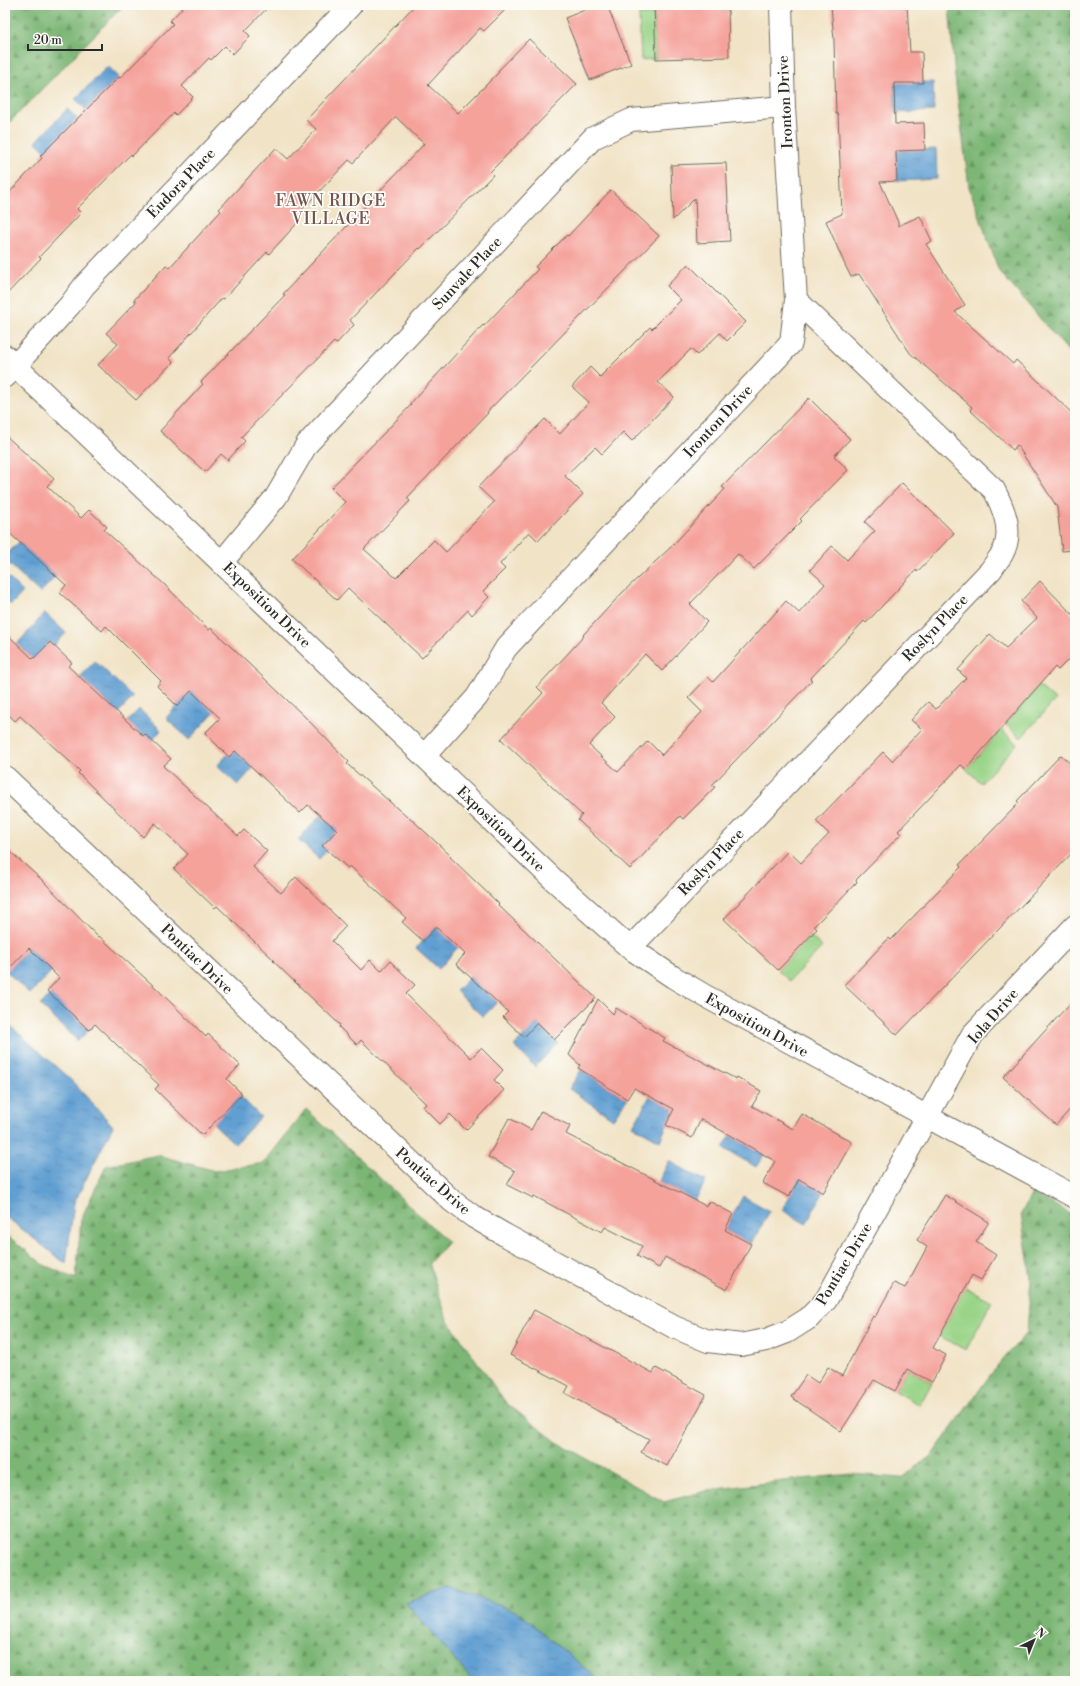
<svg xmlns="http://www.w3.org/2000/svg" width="1080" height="1686" font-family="'Libre Bodoni',serif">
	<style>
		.grass { fill: #9ad488; stroke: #62805a }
		.forest { fill: url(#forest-firs); stroke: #537050 }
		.water { fill: url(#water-ripples); stroke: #46657e }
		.building { fill: #f5a29b }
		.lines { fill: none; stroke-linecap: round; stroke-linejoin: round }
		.street-casing { stroke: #706b61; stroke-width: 24 }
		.street { stroke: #fff; stroke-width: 22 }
		.labels { text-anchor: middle; stroke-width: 3.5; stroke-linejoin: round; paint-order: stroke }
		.street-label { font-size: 15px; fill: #2b2b2b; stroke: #fdfcf7 }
		.neighbourhood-label { font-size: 16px; letter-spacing: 1px; fill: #725552; stroke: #fdfcf7 }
	</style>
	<defs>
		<pattern id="forest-firs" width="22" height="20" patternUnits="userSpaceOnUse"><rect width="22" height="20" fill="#7bb674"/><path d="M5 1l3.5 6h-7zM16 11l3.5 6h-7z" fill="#65945f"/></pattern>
		<pattern id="water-ripples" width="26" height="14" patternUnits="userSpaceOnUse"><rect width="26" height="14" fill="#619fd2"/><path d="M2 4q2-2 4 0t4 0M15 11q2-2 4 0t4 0" fill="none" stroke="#5082ab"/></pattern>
	</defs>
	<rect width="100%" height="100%" fill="#fdfcf7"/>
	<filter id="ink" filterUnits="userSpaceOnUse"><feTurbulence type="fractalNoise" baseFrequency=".025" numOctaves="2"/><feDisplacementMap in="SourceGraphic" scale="8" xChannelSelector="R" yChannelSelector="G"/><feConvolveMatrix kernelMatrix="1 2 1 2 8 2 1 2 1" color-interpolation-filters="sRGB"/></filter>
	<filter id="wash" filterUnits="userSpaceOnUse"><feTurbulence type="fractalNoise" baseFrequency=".012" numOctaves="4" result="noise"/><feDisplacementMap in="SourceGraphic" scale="16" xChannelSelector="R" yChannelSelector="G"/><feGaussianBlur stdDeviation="0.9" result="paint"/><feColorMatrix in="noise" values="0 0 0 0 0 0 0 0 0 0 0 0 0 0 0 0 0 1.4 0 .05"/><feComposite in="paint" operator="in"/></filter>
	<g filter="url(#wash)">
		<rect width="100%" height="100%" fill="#f1e3c6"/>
		<!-- grass -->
		<path class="grass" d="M 639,14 L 654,14 L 656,59 L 641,60 Z
			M 1039,686 L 1055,700 L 1021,738 L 1005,724 Z
			M 996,725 L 1017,744 L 981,783 L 966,769 L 997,735 L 992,730 Z
			M 810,936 L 822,947 L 789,981 L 778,970 Z
			M 965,1287 L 992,1301 L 966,1350 L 939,1336 Z
			M 907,1369 L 932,1382 L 920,1405 L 895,1391 Z"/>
		<!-- forest -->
		<path class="forest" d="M 5,5 L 124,5 L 5,127 Z
			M 949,5 L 1075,5 L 1075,355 L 1069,352 L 999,271 L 969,187 L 955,77 Z
			M 306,1109 L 448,1242 L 429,1263 L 447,1319 L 506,1403 L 557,1442 L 664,1502 L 709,1490 L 792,1480 L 851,1474 L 902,1478 L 932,1455 L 991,1374 L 1027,1332 L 1031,1278 L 1021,1214 L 1032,1193 L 1075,1216 L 1075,1681 L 600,1681 L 518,1612 L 450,1588 L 406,1603 L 473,1681 L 5,1681 L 5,1234 L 44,1265 L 76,1279 L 81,1219 L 106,1166 L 158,1155 L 215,1171 L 264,1163 Z"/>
		<!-- water -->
		<path class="water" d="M 108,66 L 119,77 L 86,110 L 75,99 Z
			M 933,82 L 934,111 L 895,113 L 894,83 Z
			M 67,109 L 82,123 L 45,151 L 36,142 Z
			M 936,149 L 937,179 L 897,181 L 896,151 Z
			M 19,542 L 56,576 L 40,593 L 5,560 L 5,556 Z
			M 5,574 L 23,592 L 11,605 L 5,599 Z
			M 45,613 L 66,633 L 54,646 L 33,659 L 17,644 Z
			M 95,661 L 133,697 L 118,713 L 80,677 Z
			M 191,691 L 214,712 L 189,740 L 166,718 Z
			M 139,709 L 161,730 L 152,741 L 145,734 L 129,751 L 114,736 Z
			M 239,747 L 256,765 L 238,785 L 217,766 L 227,755 L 229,757 Z
			M 320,816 L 337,830 L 323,846 L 327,850 L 319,859 L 298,840 Z
			M 436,927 L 458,947 L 439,969 L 416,948 Z
			M 29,948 L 52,971 L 30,994 L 6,971 Z
			M 470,977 L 497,1002 L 483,1017 L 456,991 Z
			M 51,994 L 89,1030 L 78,1041 L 40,1005 Z
			M 5,1021 L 71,1080 L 113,1126 L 74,1203 L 66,1264 L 5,1216 Z
			M 537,1023 L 558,1043 L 535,1067 L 514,1046 Z
			M 581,1070 L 627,1099 L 613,1119 L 569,1089 Z
			M 240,1096 L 261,1117 L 235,1144 L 213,1123 Z
			M 650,1096 L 674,1109 L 660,1141 L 633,1126 Z
			M 730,1136 L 764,1155 L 756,1167 L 723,1148 Z
			M 669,1161 L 706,1181 L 695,1201 L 659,1181 Z
			M 799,1179 L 823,1193 L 806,1224 L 782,1210 Z
			M 743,1196 L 770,1211 L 751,1244 L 725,1230 Z
			M 450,1588 L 518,1612 L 600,1681 L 473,1681 L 406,1603 Z"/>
		<g id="blocks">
			<!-- building -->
			<path class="building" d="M 185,5 L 270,5 L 245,31 L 250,36 L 233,54 L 225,46 L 211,60 L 209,58 L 182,86 L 193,97 L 176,115 L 174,113 L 132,156 L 131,154 L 77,209 L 81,213 L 39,257 L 41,258 L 5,296 L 5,197 L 42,158 L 40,156 L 119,77 L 120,78 L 173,24 L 170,21 Z
				M 415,5 L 510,5 L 484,31 L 480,28 L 428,85 L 458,113 L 499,72 L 498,71 L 529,39 L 577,84 L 490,172 L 493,175 L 420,249 L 419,248 L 350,320 L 354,325 L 336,344 L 334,342 L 241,437 L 245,441 L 228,460 L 221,454 L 205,472 L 160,431 L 203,384 L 201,382 L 285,295 L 283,294 L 424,144 L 396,117 L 353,163 L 349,160 L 296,216 L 300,220 L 269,254 L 267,252 L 224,299 L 222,298 L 169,358 L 173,362 L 136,400 L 98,365 L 118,344 L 106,333 L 136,302 L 134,300 L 166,265 L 169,268 L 221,211 L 219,209 L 276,148 L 288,159 L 316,129 L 306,120 Z
				M 597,5 L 607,5 L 631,64 L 590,80 L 565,18 Z
				M 654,5 L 728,5 L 729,57 L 656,59 Z
				M 831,5 L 907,5 L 910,52 L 922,52 L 923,83 L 894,83 L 895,124 L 924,123 L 925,150 L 896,151 L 897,181 L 880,182 L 898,222 L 898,226 L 920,216 L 932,241 L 926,244 L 965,305 L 955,312 L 1013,364 L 1016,360 L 1075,416 L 1075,550 L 1062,551 L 1057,507 L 1017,445 L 1013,450 L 970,410 L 972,407 L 910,353 L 859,274 L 851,277 L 845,265 L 826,221 L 842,214 L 838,114 L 836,114 L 834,41 Z
				M 726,163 L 730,241 L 697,243 L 695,198 L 673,220 L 671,165 Z
				M 611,190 L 659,236 L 487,412 L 488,413 L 407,498 L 410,501 L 364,549 L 396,578 L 434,540 L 446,552 L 494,502 L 478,487 L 545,419 L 560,434 L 589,402 L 572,387 L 590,367 L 600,377 L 650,327 L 652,329 L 681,300 L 667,286 L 688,264 L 746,322 L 727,341 L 720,333 L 697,355 L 691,349 L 658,382 L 674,397 L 632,441 L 623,432 L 602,454 L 595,447 L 565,476 L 583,494 L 538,541 L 529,532 L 500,564 L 505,569 L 483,591 L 489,597 L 472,615 L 468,610 L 422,658 L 348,588 L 337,600 L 292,559 L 345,502 L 331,488 L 411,405 L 410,404 L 483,325 L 484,326 L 538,269 L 535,267 L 567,235 L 568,236 Z
				M 809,398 L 850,439 L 834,456 L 848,470 L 800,519 L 802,521 L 754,569 L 738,554 L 690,604 L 707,622 L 662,671 L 645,654 L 601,703 L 615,717 L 589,745 L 618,772 L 648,741 L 662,755 L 702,712 L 688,698 L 708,677 L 713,682 L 786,601 L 799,613 L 825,584 L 810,570 L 832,546 L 847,560 L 875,531 L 865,522 L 902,483 L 954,533 L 917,572 L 916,570 L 866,623 L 864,621 L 810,679 L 812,680 L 712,785 L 715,787 L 683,819 L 680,816 L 630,869 L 578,820 L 582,815 L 501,739 L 543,693 L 537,687 L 584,636 L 583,635 L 622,593 L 672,546 L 725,489 L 722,487 Z
				M 5,435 L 54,479 L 47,486 L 81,518 L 89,510 L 107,527 L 104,530 L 165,585 L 209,630 L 211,628 L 304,716 L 349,762 L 347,764 L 407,817 L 408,816 L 451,856 L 450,857 L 499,904 L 498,905 L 596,998 L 554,1040 L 537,1023 L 524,1037 L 503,1017 L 508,1012 L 456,964 L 465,954 L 436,927 L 423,941 L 402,922 L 406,918 L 350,866 L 348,868 L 322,846 L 337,830 L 308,805 L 300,813 L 235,751 L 229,757 L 205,733 L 220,718 L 191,691 L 177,706 L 157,686 L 161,681 L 106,626 L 102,631 L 60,593 L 66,585 L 5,529 Z
				M 1040,581 L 1075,617 L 1075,653 L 1058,670 L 1055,667 L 966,769 L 961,765 L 898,831 L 901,834 L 856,880 L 857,882 L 814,926 L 817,929 L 778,970 L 724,919 L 788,851 L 801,863 L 829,834 L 816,821 L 883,752 L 892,761 L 922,729 L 911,720 L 928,702 L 936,709 L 966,678 L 958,670 L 990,634 L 1006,648 L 1037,618 L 1021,601 Z
				M 5,632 L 33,659 L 50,642 L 72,663 L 68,666 L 143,736 L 145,734 L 171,759 L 163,766 L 238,836 L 244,830 L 267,851 L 253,867 L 281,893 L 296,877 L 346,926 L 332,941 L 361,970 L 370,960 L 381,971 L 390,961 L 415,985 L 406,994 L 471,1058 L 481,1048 L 503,1070 L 494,1080 L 504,1090 L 466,1130 L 450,1114 L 440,1124 L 423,1107 L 426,1104 L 361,1040 L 357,1045 L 339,1027 L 340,1025 L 273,961 L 274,960 L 217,906 L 215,908 L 174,869 L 188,854 L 155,823 L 143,837 L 78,773 L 80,771 L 20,716 L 15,721 L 5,711 Z
				M 1061,755 L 1075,768 L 1075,850 L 897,1035 L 844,985 L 889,938 L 891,940 L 961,867 L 959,865 L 1019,803 L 1017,801 Z
				M 5,847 L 42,880 L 98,937 L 99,936 L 156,988 L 206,1037 L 208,1034 L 240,1065 L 227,1079 L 242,1094 L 202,1135 L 155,1089 L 159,1085 L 95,1024 L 89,1030 L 47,991 L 59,978 L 29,948 L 5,973 Z
				M 1075,998 L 1075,1104 L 1056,1125 L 1003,1077 Z
				M 598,999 L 613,1014 L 616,1008 L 665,1038 L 663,1041 L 736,1079 L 737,1077 L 761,1091 L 752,1106 L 793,1129 L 802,1114 L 852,1142 L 823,1193 L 799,1179 L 789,1197 L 763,1183 L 775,1161 L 701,1119 L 692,1138 L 666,1125 L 674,1109 L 634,1088 L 627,1099 L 578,1068 L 580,1065 L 569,1055 Z
				M 541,1111 L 570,1126 L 566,1134 L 706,1206 L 709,1201 L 733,1214 L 725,1230 L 751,1244 L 727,1290 L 665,1257 L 659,1268 L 637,1256 L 642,1246 L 605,1227 L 602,1232 L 534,1196 L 533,1198 L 507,1185 L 515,1171 L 488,1157 L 509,1118 L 531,1130 Z
				M 945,1195 L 989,1222 L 976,1242 L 996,1255 L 981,1280 L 972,1275 L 933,1348 L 946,1355 L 932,1382 L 907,1369 L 895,1391 L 874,1380 L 841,1431 L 791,1397 L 806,1375 L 818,1383 L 828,1367 L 842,1376 L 873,1316 L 875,1317 L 894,1283 L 905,1288 L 927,1247 L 917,1240 Z
				M 534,1310 L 653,1373 L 656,1368 L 706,1395 L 667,1466 L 641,1452 L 649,1439 L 565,1393 L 569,1386 L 510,1355 Z"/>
		</g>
	</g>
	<g filter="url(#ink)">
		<use href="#blocks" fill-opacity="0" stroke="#706b61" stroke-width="1"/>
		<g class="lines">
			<!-- street casing -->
			<g class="street-casing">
				<path id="street" d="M 5,356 L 555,881 L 630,948 L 673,977 L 707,997 L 1075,1197
					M 6,376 L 70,305 L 84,286 L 351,5
					M 222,562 L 276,497 L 307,444 L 593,138 L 631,120 L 784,107
					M 425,755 L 477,697 L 506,648 L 791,343 L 796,300 L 784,107 L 781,5
					M 5,777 L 452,1201 L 474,1217 L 505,1235 L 674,1327 L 708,1341 L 741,1345 L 766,1340 L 787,1332 L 809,1318 L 826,1300 L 972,1035 L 1075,926
					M 630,948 L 991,570 C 994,565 999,559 1002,554 C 1014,533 1004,509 994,490 L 796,300"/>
			</g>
			<!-- street -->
			<use href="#street" class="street"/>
		</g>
	</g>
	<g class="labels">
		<!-- street labels -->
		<g class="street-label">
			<text transform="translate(785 102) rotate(-93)" y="5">Ironton Drive</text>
			<text transform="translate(181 183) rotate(-46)" y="5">Eudora Place</text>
			<text transform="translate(467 273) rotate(-47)" y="5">Sunvale Place</text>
			<text transform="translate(718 421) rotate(-47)" y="5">Ironton Drive</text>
			<text transform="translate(267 605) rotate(44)" y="5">Exposition Drive</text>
			<text transform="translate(935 628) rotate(-46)" y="5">Roslyn Place</text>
			<text transform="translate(501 829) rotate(44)" y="5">Exposition Drive</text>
			<text transform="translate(711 862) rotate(-46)" y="5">Roslyn Place</text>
			<text transform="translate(197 959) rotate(44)" y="5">Pontiac Drive</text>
			<text transform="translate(993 1016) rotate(-49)" y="5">Iola Drive</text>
			<text transform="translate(757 1025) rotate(29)" y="5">Exposition Drive</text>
			<text transform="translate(433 1181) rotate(41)" y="5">Pontiac Drive</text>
			<text transform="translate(844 1264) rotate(-59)" y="5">Pontiac Drive</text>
		</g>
		<!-- neighbourhood labels -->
		<g class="neighbourhood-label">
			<text x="331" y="206">FAWN RIDGE<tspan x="331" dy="18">VILLAGE</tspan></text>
		</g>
	</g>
	<!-- margin -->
	<rect width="1080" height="1686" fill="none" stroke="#fdfcf7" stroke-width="20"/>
	<!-- north arrow -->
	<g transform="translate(1034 1640) rotate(43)" stroke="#fdfcf7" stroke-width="3" paint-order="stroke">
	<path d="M0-3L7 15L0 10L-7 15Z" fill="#2b2b2b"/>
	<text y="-6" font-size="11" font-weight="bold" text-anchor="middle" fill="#2b2b2b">N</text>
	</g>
	<!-- scale -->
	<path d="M28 44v6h74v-6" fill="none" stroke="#2b2b2b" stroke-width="2"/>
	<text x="34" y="44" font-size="12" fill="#2b2b2b" stroke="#fdfcf7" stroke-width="3" paint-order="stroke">20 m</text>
</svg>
